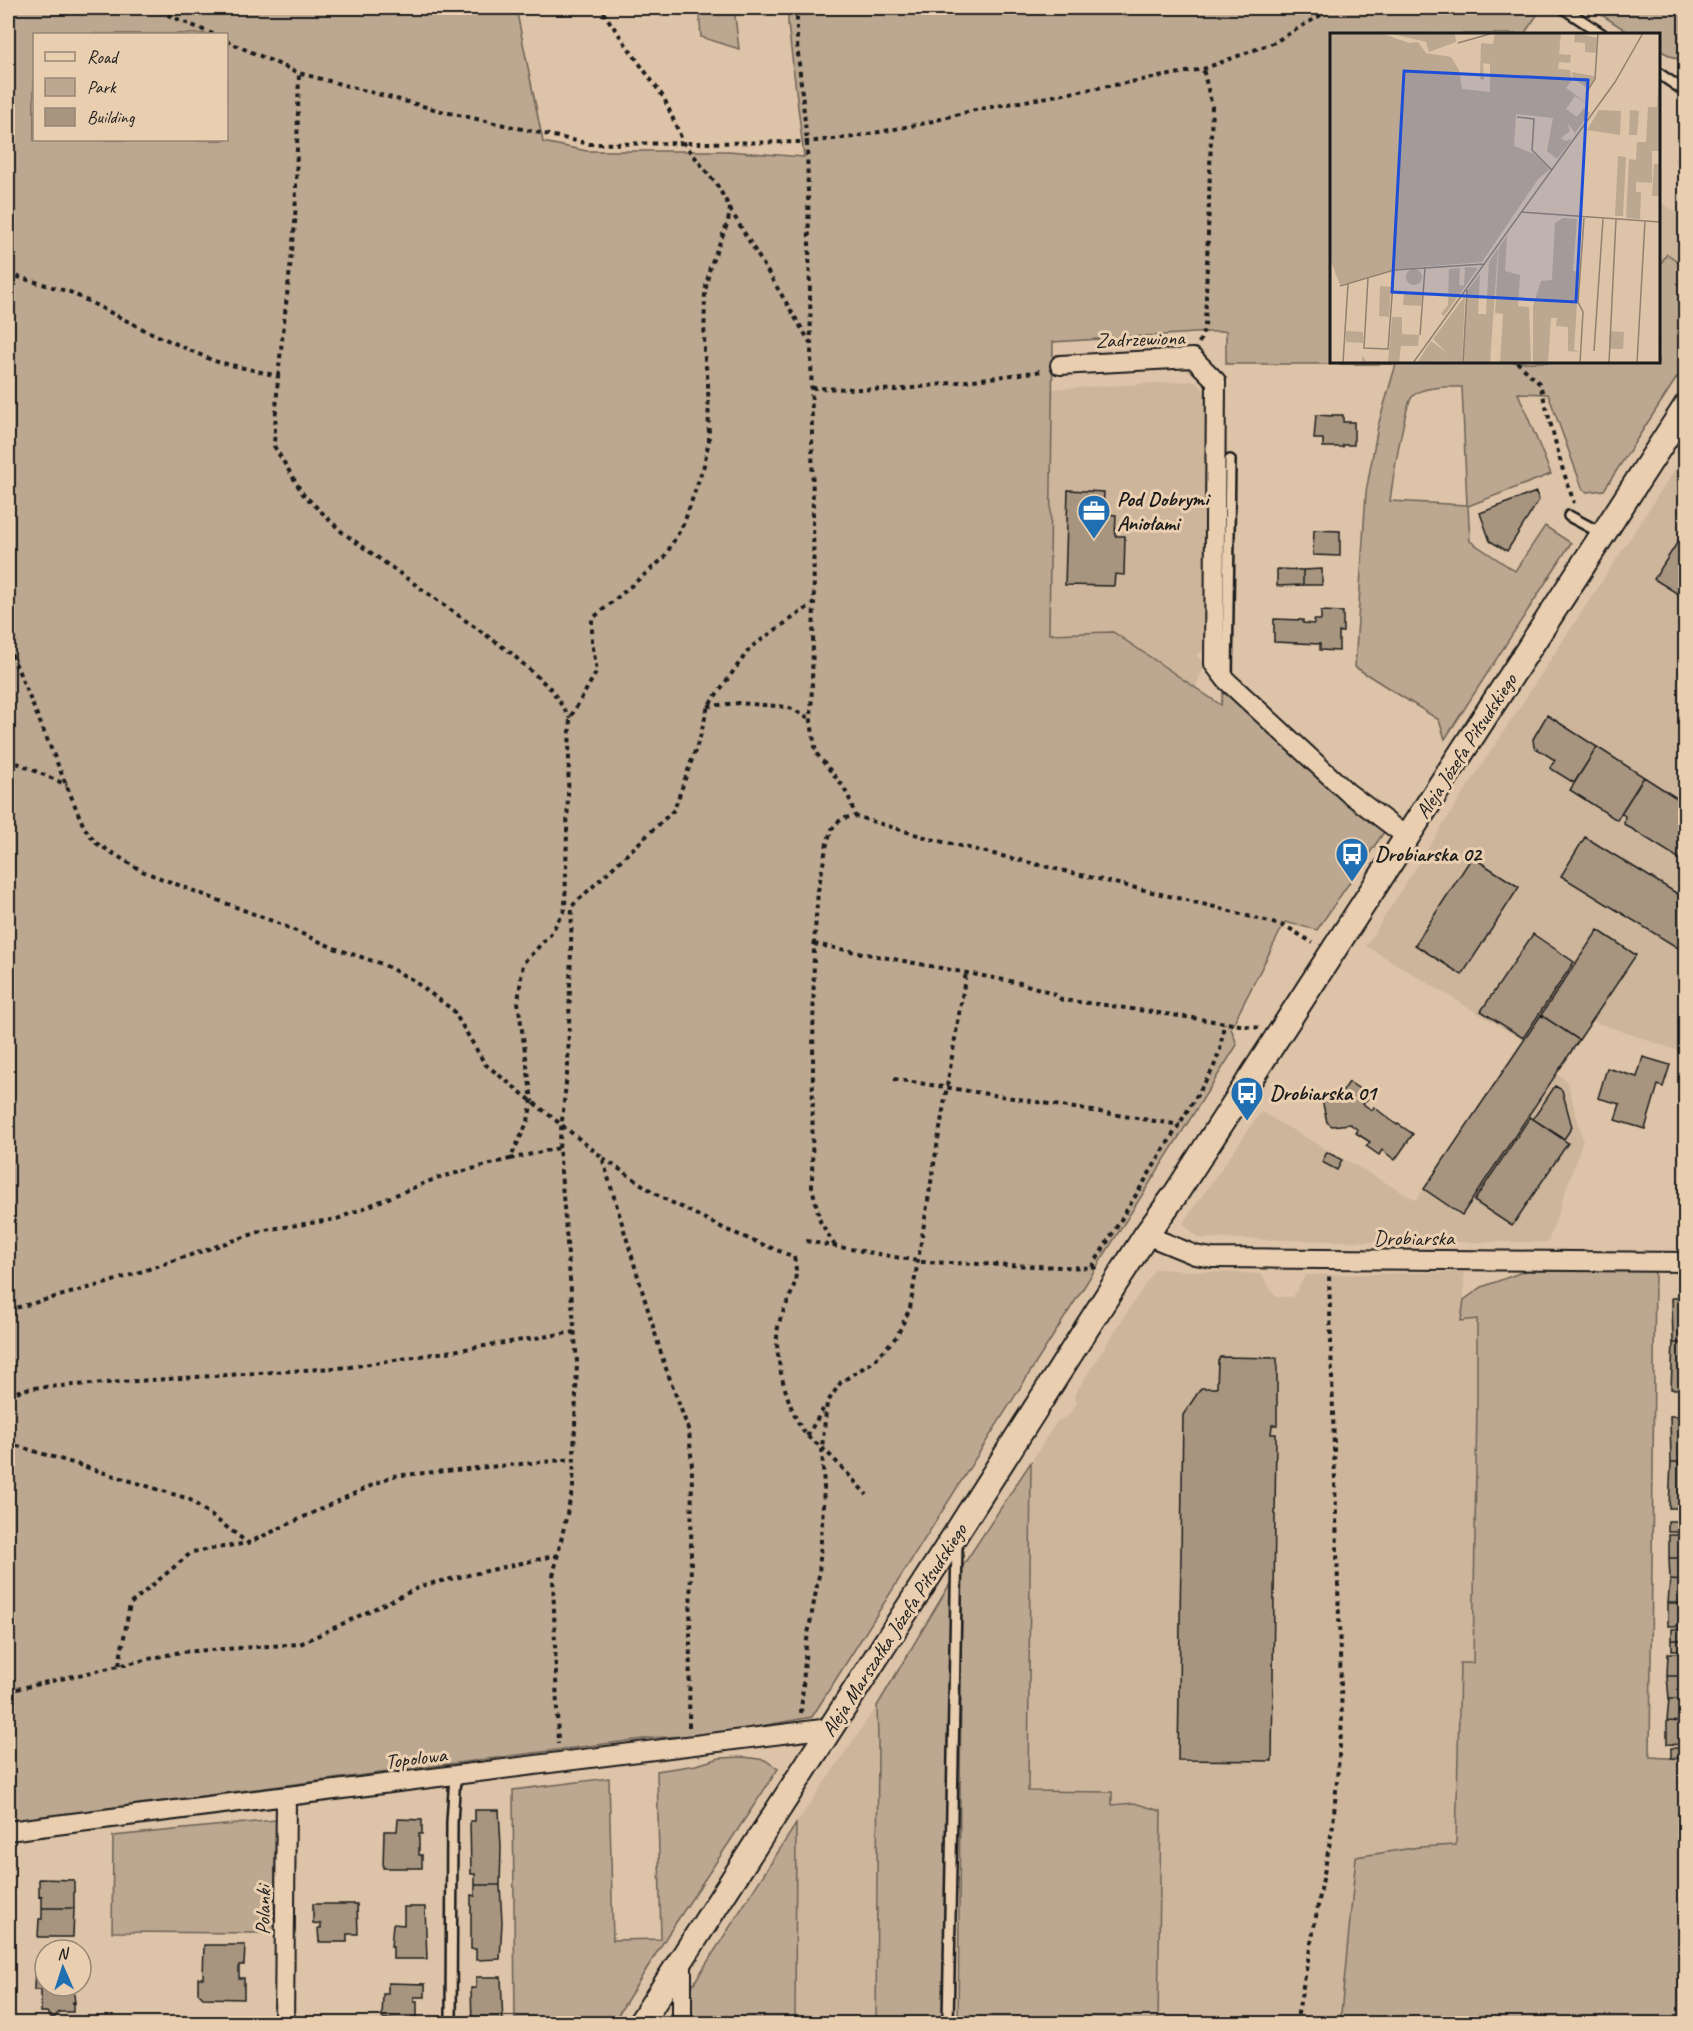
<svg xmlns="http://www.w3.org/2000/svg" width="1693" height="2031" font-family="Caveat,sans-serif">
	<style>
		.built { fill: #cdb59b }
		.green { fill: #bca790; stroke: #6c6256; stroke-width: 1.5; fill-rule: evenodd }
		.building { fill: #a79580; stroke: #1c1c1c; stroke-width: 1.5 }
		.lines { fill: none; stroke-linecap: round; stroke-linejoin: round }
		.service-casing { stroke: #1c1c1c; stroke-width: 14 }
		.minor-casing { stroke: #1c1c1c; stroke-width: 22 }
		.secondary-casing { stroke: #1c1c1c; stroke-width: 28 }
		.path { stroke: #1c1c1c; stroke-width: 4; stroke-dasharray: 4.5 4.5; stroke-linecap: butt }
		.service { stroke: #e9ceb0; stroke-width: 9 }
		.minor { stroke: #e9ceb0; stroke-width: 18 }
		.secondary { stroke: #e9ceb0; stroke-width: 24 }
		.labels { text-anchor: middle; stroke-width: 6; stroke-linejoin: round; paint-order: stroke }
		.street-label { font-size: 21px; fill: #1c1c1c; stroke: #e9ceb0 }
		.poi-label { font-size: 21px; font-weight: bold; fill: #1c1c1c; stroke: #e9ceb0; text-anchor: start }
		.inset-road { fill: none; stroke: #90806f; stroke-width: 1.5 }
		.view { fill: #1d4ed8; fill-opacity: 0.15; stroke: #1d4ed8; stroke-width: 3 }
		.inset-edge { fill: none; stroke: #1c1c1c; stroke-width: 3 }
	</style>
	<rect width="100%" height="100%" fill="#ddc3a7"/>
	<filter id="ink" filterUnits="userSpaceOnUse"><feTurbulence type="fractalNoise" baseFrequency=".0167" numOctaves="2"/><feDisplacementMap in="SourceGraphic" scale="12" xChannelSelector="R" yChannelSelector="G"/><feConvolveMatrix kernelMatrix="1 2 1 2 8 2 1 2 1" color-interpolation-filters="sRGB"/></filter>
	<g filter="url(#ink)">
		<!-- built -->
		<path class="built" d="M 1659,201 L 1686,218 L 1685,266 L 1667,254 L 1659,266 Z
			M 1195,381 L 1209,394 L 1205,649 L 1196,655 L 1205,665 L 1195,688 L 1222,706 L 1048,718 L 1053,389 Z
			M 1685,454 L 1685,1053 L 1592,1021 L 1556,1074 L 1567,1081 L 1583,1140 L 1548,1242 L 1388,1242 L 1198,1238 L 1183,1223 L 1261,1112 L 1416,1200 L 1523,1040 L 1366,946 L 1455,806 Z
			M 1155,1269 L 1261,1274 L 1276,1297 L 1292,1297 L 1306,1275 L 1464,1272 L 1464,1300 L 1461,1320 L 1477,1318 L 1477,1402 L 1473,1664 L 1460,1663 L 1456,1845 L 1419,1847 L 1356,1857 L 1340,2023 L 1158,2023 L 1161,1811 L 1134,1803 L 1111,1805 L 1112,1793 L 1028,1791 L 1031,1462 L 1057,1421 L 1068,1416 L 1077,1403 L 1074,1395 Z
			M 877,1706 L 878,1739 L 876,2023 L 795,2024 L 796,1824 Z"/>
		<!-- green -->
		<path class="green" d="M 8,8 L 516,8 L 543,142 L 587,151 L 728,151 L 804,157 L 788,24 L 788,8 L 1542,8 L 1524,34 L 1332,34 L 1332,362 L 1658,362 L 1659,266 L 1667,254 L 1685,266 L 1685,365 L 1604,490 L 1587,492 L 1583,490 L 1548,394 L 1518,393 L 1551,474 L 1468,506 L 1470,541 L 1515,571 L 1545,526 L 1571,543 L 1445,739 L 1439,720 L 1355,667 L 1366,492 L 1378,426 L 1396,364 L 1226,364 L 1226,331 L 1053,342 L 1049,634 L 1113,632 L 1221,705 L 1223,693 L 1233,697 L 1384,832 L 1317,930 L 1285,922 L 1231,1028 L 1237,1045 L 812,1717 L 716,1734 L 651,1738 L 8,1821 ZM 34,34 L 226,34 L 226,140 L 34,140 ZM 1442,387 L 1462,387 L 1467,505 L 1390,501 C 1392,485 1404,407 1412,397 C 1420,388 1432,389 1442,387 Z
			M 699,8 L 734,8 L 739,49 L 701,37 Z
			M 1591,8 L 1685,8 L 1685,63 L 1659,50 L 1658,34 L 1631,34 Z
			M 1533,1268 L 1655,1271 L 1650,1757 L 1685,1759 L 1685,2023 L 1340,2024 L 1356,1857 L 1419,1847 L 1456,1845 L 1460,1663 L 1473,1663 L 1477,1402 L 1477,1319 L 1461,1321 L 1464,1300 L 1482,1287 Z
			M 1031,1462 L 1028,1791 L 1112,1792 L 1112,1805 L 1134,1803 L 1161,1811 L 1158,2023 L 958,2023 L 962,1567 Z
			M 951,1582 L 951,1661 L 944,2023 L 876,2024 L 878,1739 L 877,1706 Z
			M 744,1757 L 765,1760 L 778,1769 L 667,1936 L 613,2023 L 515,2023 L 513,1790 L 609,1778 L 613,1940 L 661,1939 L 657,1771 L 696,1765 L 720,1758 Z
			M 276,1820 L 274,1933 L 112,1932 L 113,1836 Z
			M 796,1824 L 795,2023 L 689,2024 L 690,1989 Z"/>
		<!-- building -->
		<path class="building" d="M 1686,145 L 1686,167 L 1676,160 Z
			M 1316,415 L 1332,416 L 1332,415 L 1343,415 L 1343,422 L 1354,422 L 1354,445 L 1343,445 L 1343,447 L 1323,447 L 1323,439 L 1314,439 Z
			M 1068,490 L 1104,492 L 1103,512 L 1105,514 L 1116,515 L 1115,536 L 1125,536 L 1124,575 L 1115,574 L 1114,586 L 1065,585 Z
			M 1536,492 L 1539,500 L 1507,551 L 1490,541 L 1480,513 Z
			M 1686,529 L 1686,599 L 1654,579 Z
			M 1314,530 L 1340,531 L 1340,556 L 1313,555 Z
			M 1277,569 L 1303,570 L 1303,585 L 1277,586 Z
			M 1322,569 L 1322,585 L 1303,585 L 1303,570 Z
			M 1321,611 L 1343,612 L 1343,632 L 1339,632 L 1339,651 L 1320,650 L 1320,644 L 1274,642 L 1274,619 L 1303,620 L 1303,623 L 1314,624 L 1314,620 L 1321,620 Z
			M 1547,715 L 1597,747 L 1574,783 L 1550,768 L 1555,760 L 1534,747 L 1533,739 Z
			M 1597,747 L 1644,777 L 1617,820 L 1570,790 Z
			M 1644,777 L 1686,804 L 1686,863 L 1624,824 L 1625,816 L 1621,813 Z
			M 1585,837 L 1686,899 L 1686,946 L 1683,951 L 1561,876 Z
			M 1472,857 L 1519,887 L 1462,975 L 1415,945 Z
			M 1598,930 L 1636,955 L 1579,1040 L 1541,1015 Z
			M 1533,934 L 1574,962 L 1523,1038 L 1481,1011 Z
			M 1679,954 L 1686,954 L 1686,996 L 1679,996 Z
			M 1541,1015 L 1579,1040 L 1462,1215 L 1424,1189 Z
			M 1643,1057 L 1670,1065 L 1663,1087 L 1658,1085 L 1645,1129 L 1615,1120 L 1620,1104 L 1598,1098 L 1607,1068 L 1637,1077 Z
			M 1349,1082 L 1370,1096 L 1363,1104 L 1372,1110 L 1374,1107 L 1397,1125 L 1398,1124 L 1413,1134 L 1395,1160 L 1382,1150 L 1379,1155 L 1366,1146 L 1370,1142 L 1356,1133 L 1358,1130 L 1350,1124 L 1332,1126 L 1327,1122 L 1322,1100 L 1326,1095 L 1343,1091 Z
			M 1555,1086 L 1562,1090 L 1572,1127 L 1564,1139 L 1533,1119 Z
			M 1530,1117 L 1568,1143 L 1512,1226 L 1474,1201 Z
			M 1327,1152 L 1342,1160 L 1337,1170 L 1322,1162 Z
			M 1672,1298 L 1686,1298 L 1686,1343 L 1673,1343 Z
			M 1673,1343 L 1686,1343 L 1686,1389 L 1671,1389 Z
			M 1220,1357 L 1277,1358 L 1277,1425 L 1272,1425 L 1271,1434 L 1276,1434 L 1272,1761 L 1178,1760 L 1183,1415 L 1201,1388 L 1217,1388 L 1218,1361 Z
			M 1670,1416 L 1686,1416 L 1686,1462 L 1671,1462 Z
			M 1671,1462 L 1686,1462 L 1686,1508 L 1669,1508 Z
			M 1668,1521 L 1686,1521 L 1686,1532 L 1668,1532 Z
			M 1669,1535 L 1686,1535 L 1686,1558 L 1669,1558 Z
			M 1669,1558 L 1686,1558 L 1686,1581 L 1670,1580 Z
			M 1670,1580 L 1686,1581 L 1686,1603 L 1668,1603 Z
			M 1668,1603 L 1686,1603 L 1686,1626 L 1668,1626 Z
			M 1672,1629 L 1686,1629 L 1686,1640 L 1672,1640 Z
			M 1672,1640 L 1686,1640 L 1686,1650 L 1672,1650 Z
			M 1668,1653 L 1686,1653 L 1686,1676 L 1667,1676 Z
			M 1667,1676 L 1686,1676 L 1686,1699 L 1669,1699 Z
			M 1669,1699 L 1686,1699 L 1686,1722 L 1667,1721 Z
			M 1667,1721 L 1686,1722 L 1686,1745 L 1667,1744 Z
			M 1671,1748 L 1686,1748 L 1686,1759 L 1671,1758 Z
			M 475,1810 L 499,1810 L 501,1847 L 500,1885 L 475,1885 L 475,1874 L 471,1874 L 470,1821 L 475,1821 Z
			M 398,1819 L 422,1820 L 422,1834 L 419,1834 L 419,1855 L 422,1855 L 422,1868 L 383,1868 L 384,1831 L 397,1831 Z
			M 39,1879 L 74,1880 L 74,1908 L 42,1908 L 42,1896 L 39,1897 Z
			M 475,1885 L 500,1885 L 502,1922 L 500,1959 L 476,1960 L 476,1949 L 471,1949 L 471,1895 L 475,1896 Z
			M 313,1904 L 357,1904 L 358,1934 L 347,1934 L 347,1942 L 319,1942 L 318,1928 L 321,1928 L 321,1924 L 313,1923 Z
			M 404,1907 L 425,1907 L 427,1959 L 393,1959 L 393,1947 L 391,1947 L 393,1924 L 404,1925 Z
			M 42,1908 L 74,1908 L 73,1937 L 38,1937 L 39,1919 L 42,1919 Z
			M 204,1945 L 245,1945 L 244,1965 L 239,1965 L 239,1978 L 244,1978 L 244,1999 L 203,1998 L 198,1993 L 198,1978 L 203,1978 Z
			M 42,1964 L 45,1964 L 45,1986 L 73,1986 L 75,2003 L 73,2002 L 73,2012 L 59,2012 L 55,2017 L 50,2017 L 47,2012 L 41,2012 L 41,1990 L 34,1990 L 35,1966 Z
			M 476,1977 L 501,1977 L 503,2024 L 472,2024 L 471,1988 L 476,1988 Z
			M 388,1983 L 425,1984 L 425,1997 L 414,1997 L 414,2002 L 417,2002 L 417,2019 L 406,2019 L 396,2021 L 382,2018 L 383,1994 L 388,1994 Z"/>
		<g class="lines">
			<!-- service casing -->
			<g class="service-casing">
				<path id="service" d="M 1563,8 L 1602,34
					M 1658,73 L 1686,92
					M 1569,516 L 1603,534
					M 1227,678 L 1230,460
					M 451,2024 L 452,1822 L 455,1776
					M 948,2024 L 957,1543"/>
			</g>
			<!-- minor casing -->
			<g class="minor-casing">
				<path id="minor" d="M 1060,365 L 1193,358 L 1216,381 L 1214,664 L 1227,681 L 1347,792 L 1407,837
					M 1146,1235 L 1195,1255 L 1212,1258 L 1686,1262
					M 8,1831 L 830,1728
					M 682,1958 L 682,2024
					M 284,2024 L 286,1797"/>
			</g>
			<!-- secondary casing -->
			<g class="secondary-casing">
				<path id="secondary" d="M 640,2024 L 957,1532 L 1146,1235 L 1175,1195 L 1686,406"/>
			</g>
			<!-- path -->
			<path class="path" d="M 151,8 L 213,34
				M 797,8 L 797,44 L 807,142 L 811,345 L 814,603 L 811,722 L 816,753 L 843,786 L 850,800 L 855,816
				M 226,41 L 299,73 L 445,112 L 590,144 L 807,142 L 853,137 L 921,124 L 975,110 L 1203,69 L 1273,43 L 1333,8
				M 730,209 L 811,344
				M 8,274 L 70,292 L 145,330 L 214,361 L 278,376 L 274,446 L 303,494 L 342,532 L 511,653 L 551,689 L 570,718
				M 1199,343 L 1205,327 L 1212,106 L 1203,69
				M 1517,362 L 1540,384 L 1562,467 L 1574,503
				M 278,376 L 295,224 L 299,73
				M 812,388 L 897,390 L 1043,371
				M 8,646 L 84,827 L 96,843 L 142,871 L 280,924 L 334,948 L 382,964 L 411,979 L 453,1010 L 485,1064 L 602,1157 L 664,1363 L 689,1431 L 692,1466 L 689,1727
				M 708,706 L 739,703 L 788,707 L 811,719
				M 8,759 L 67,785
				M 814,944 L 1020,983 L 1053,993 L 1062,1000 L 1105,1005 L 1260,1028
				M 894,1079 L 1180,1125
				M 559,1148 L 568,1065 L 572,906 L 674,810 L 700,737 L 708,706 L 751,647 L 814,603
				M 603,1158 L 659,1196 L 727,1230 L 794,1257 C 801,1285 787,1298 779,1323 C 771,1349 788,1412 805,1433 C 809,1439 817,1443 822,1448 C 838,1462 852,1479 867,1495
				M 510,1159 L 559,1148 L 577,1362 L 573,1487 L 553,1576 L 558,1744
				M 806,1241 L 923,1262 L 1092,1268 L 1100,1266
				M 835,1246 L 820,1221 L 812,1187 L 814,944 L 818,891 L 827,843 L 832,829 L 838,822 L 845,818 L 855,816 L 931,839 L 1219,908 L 1287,927 L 1313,943
				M 1092,1267 L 1213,1069 L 1220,1050 L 1224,1023
				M 8,1310 L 107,1283 L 265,1230 L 337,1219 L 437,1178 L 510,1159 L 528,1121 L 532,1100 L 518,1002 L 523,963 L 550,935 L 565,909 L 570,718 L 597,671 L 592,642 L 592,619 L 664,558 L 684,523 L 704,465 L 709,440 L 708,383 L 704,351 L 705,292 L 710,267 L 728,222 L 730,208 L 717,185 L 683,142 L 664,98 L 600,8
				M 8,1394 L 30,1388 L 350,1367 L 574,1332
				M 807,1436 L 825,1406
				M 8,1443 L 189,1499 L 248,1543 L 392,1476 L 574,1459
				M 119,1665 L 130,1604 L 192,1552 L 248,1543
				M 8,1691 L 180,1652 L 300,1644 L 424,1585 L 558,1555
				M 801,1713 L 806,1645 L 819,1575 L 824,1488 L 822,1447 L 827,1403 L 841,1382 L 874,1361 L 897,1336 L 910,1308 L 966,973
				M 1296,2024 L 1333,1825 L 1342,1722 L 1329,1275"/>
			<!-- service -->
			<use href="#service" class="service"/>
			<!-- minor -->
			<use href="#minor" class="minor"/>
			<!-- secondary -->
			<use href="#secondary" class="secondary"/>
		</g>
	</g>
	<!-- icons -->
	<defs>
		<g id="office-pin" transform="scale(1.725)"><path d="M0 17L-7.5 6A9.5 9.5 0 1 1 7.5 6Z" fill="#1f6fb2" stroke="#e9ceb0"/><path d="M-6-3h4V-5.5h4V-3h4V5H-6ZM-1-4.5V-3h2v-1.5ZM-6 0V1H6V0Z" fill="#fff"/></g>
		<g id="bus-pin" transform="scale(1.725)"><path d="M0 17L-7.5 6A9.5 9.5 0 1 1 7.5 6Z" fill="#1f6fb2" stroke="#e9ceb0"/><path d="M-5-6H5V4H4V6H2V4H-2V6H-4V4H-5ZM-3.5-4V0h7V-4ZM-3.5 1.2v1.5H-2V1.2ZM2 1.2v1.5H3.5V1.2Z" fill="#fff"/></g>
	</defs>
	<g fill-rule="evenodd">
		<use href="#office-pin" x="1094" y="511"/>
		<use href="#bus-pin" x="1352" y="854"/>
		<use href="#bus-pin" x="1247" y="1093"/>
	</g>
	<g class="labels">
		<!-- street labels -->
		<g class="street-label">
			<text transform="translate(1140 339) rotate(-2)" y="7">Zadrzewiona</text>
			<text transform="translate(1466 746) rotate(-57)" y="7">Aleja Józefa Piłsudskiego</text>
			<text x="1414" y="1245">Drobiarska</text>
			<text transform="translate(894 1630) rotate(-57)" y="7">Aleja Marszałka Józefa Piłsudskiego</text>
			<text transform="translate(416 1758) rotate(-7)" y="7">Topolowa</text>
			<text transform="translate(263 1910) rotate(-89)" y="7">Polanki</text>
		</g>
		<!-- poi labels -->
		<g class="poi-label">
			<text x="1117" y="506">Pod Dobrymi<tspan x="1117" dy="24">Aniołami</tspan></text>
			<text x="1375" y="861">Drobiarska 02</text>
			<text x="1270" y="1100">Drobiarska 01</text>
		</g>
	</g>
	<!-- overview -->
	<g transform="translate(1330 33)">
		<rect width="330" height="330" fill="#ddc3a7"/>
		<path d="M 0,0 L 51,0 L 79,10 L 88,9 L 96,20 L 121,24 L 129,37 L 132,56 L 160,59 L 160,31 L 153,30 L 154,47 L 150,46 L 151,10 L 163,11 L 165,0 L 231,0 L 229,21 L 241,22 L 240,30 L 229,29 L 228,36 L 240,37 L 242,47 L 236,55 L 262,74 L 245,63 L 236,76 L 247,84 L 254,75 L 260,80 L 245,100 L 237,89 L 240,98 L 231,105 L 235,108 L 242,106 L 227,126 L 217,118 L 223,85 L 186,81 L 184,113 L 204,121 L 220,136 L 208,146 L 152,229 L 65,236 L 10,252 L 0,226 ZM 59,0 L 125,0 L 126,9 L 99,19 L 96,9 ZM 245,0 L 267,5 L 266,20 L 255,19 L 255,10 L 244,9 ZM 330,11 L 330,118 L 322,118 L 322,150 L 306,149 L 306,159 L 311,159 L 310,186 L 296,185 L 299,126 L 306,127 L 307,109 L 316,109 L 318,74 L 327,74 ZM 242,39 L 264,43 L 264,46 L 257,55 L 243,45 ZM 269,77 L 291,78 L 290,102 L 257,97 ZM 300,77 L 309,78 L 307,102 L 299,102 ZM 288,123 L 296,124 L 293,183 L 285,183 ZM 324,131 L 330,131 L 330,163 L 322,163 ZM 233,185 L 247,186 L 243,238 L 249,239 L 244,317 L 250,319 L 238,318 L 238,294 L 226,293 L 227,285 L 221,285 L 218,330 L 203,330 L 203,273 L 211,248 L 222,247 L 225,190 ZM 177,203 L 175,238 L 190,242 L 188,273 L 199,274 L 201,330 L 170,330 L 173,281 L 165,280 L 169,214 ZM 168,215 L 160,330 L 133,330 L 137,258 L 150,241 L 148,281 L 156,281 L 159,229 ZM 135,234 L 148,235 L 114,283 L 111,281 L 118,272 L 119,236 L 130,235 L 129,252 L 134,253 ZM76 244a8 8 0 1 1 16 0a8 8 0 1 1-16 0ZM 50,253 L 61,254 L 59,284 L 49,283 ZM 74,260 L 92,261 L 91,273 L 73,272 ZM 135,263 L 132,330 L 87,330 L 101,308 L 117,320 L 103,306 ZM 62,284 L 72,284 L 72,301 L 89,302 L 88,313 L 71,313 L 69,330 L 32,330 L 32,322 L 36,328 L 58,329 ZM 16,298 L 33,299 L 33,310 L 16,309 ZM 280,298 L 294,299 L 293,316 L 279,316 Z" fill="#bca790"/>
		<path class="inset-road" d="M 128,10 L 163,0M 257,58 L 265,46 L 268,0M 187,84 L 204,86 L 202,117 L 222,137M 192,179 L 330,189M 38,245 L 34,315 L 58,316 L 64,237M 10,253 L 64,237 L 154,231M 90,302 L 95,235M 264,318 L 273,186M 13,330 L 18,251M 83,330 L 285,49 L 313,0M 133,330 L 137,257M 250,330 L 253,279 L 248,269 L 254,185M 279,330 L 286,186M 307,330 L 315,188"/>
		<path class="view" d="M 74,38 L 258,47 L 246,269 L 62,259 Z"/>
		<rect width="330" height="330" class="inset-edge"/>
	</g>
	<!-- margin -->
	<rect width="1693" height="2031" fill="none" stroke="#e9ceb0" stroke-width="30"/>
	<rect x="15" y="15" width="1663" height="2001" fill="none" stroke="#1c1c1c" stroke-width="2" filter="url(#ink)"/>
	<!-- legend -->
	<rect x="33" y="33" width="195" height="108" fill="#e9ceb0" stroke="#978775" stroke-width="1.5"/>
	<rect x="45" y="52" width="30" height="9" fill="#e9ceb0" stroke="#978775" stroke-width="1.5"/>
	<text x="87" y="63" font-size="18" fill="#1c1c1c">Road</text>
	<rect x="45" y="78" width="30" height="18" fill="#bca790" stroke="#978775" stroke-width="1.5"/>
	<text x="87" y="93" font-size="18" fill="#1c1c1c">Park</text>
	<rect x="45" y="108" width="30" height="18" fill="#a79580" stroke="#978775" stroke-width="1.5"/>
	<text x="87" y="123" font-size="18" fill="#1c1c1c">Building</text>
	<!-- north arrow -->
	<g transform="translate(63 1968) rotate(357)"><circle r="28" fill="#e9ceb0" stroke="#978775" stroke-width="1.5"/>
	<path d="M0-4.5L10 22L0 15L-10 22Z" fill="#1f6fb2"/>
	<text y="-9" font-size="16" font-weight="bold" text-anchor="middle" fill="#1c1c1c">N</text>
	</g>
</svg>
